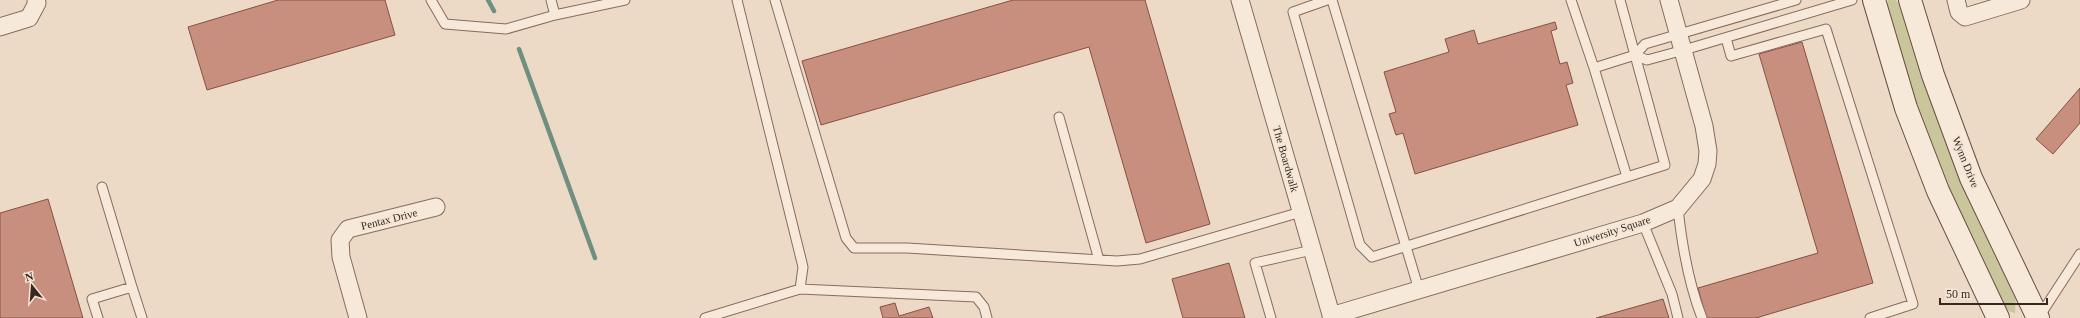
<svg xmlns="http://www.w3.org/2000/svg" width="2080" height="318" font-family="'Times New Roman',serif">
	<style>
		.green { fill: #cac69c }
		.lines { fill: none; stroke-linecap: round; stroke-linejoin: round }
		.stream { stroke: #6f8f80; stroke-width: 4.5 }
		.building { fill: #c88f7f; stroke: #855145 }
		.lane-casing { stroke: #876b5d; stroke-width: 11 }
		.street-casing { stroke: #876b5d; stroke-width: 19 }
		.secondary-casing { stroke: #694d41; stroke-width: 24 }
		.lane { stroke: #f7e9da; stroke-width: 9 }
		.street { stroke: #f7e9da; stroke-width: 17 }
		.secondary { stroke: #f7e9da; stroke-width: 22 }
		.labels { text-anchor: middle; stroke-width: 4; stroke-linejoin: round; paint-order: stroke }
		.street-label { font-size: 11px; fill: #382720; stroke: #f4e6d7 }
	</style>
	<rect width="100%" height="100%" fill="#ecdac7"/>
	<!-- green -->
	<path class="green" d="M 1888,0 L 1896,0 L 1903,9 L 1929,95 L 1955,165 L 1968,199 L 2016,295 L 2015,313 L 2009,311 L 1998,299 L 1975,252 L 1913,104 L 1887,5 Z"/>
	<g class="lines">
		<!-- stream -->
		<path class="stream" d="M 488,0 L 494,11
			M 519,49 L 595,258"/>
	</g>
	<!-- building -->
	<path class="building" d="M 278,0 L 385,0 L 395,35 L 207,90 L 188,27 Z
		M 1013,0 L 1145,0 L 1210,224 L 1146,243 L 1089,47 L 821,125 L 802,61 Z
		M 1555,22 L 1557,29 L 1551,31 L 1560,64 L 1567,62 L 1573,83 L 1566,85 L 1578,125 L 1415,174 L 1403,133 L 1396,135 L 1389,114 L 1396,112 L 1384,72 L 1449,52 L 1445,39 L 1474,30 L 1478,44 Z
		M 1802,42 L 1873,283 L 1756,318 L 1706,318 L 1698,288 L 1818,253 L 1759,54 Z
		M 2080,88 L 2080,123 L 2053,154 L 2036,139 Z
		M 48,199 L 83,318 L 0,318 L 0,213 Z
		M 1229,263 L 1245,318 L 1183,318 L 1172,279 Z
		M 1663,299 L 1669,318 L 1596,318 Z
		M 895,303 L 899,316 L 929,307 L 933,318 L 883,318 L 880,307 Z"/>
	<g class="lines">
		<!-- lane casing -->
		<g class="lane-casing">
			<path id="lane" d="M 431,0 L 445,24 L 506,29 L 555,15 L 625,0
				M 551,0 L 555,15
				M 737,0 L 803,267 L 800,289
				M 775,0 L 846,238 L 854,248 L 907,248 L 1117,261 L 1140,259 L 1301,212
				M 1327,0 L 1293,12 L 1360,245 L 1372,257 L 1665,165 L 1620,0
				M 1332,0 L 1419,290
				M 1571,0 L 1594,68 L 1627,177
				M 1726,38 L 1731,56 L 1826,29 L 1913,304 L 1870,318
				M 1635,55 L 1647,60 L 1684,50 L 1852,0
				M 1594,68 L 1635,55 L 1645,44 L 1796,0
				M 1059,117 L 1099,260
				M 1678,208 C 1682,246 1688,282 1702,318
				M 1643,223 L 1672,294 L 1678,318
				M 132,287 L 142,318
				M 2039,317 L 2080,254
				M 98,318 L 92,299 L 132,287 L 102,187
				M 705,318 L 800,289 L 976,297 L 984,307 L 987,318
				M 1271,318 L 1255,263 L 1312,250"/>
		</g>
		<!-- street casing -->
		<g class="street-casing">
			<path id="street" d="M 1240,0 L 1332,318
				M 1956,0 L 1959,12 L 1965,17 L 2021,0
				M 0,27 L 29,18 L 37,3 L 36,0
				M 1331,316 L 1643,223 L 1678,208 L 1702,179 L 1707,164 L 1708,151 L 1704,126 L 1669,0
				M 358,318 L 341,257 L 340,240 L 348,229 L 436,207"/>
		</g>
		<!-- secondary casing -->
		<g class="secondary-casing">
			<path id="secondary" d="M 1874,0 L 1906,108 L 1938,191 L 1998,318
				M 1910,0 L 1933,75 L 1971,178 L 2038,318"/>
		</g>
		<!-- lane -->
		<use href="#lane" class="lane"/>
		<!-- street -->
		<use href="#street" class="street"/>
		<!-- secondary -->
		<use href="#secondary" class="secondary"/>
	</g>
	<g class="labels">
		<!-- street labels -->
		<g class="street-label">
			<text transform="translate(1286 159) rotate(74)" y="4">The Boardwalk</text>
			<text transform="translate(1966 162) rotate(68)" y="4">Wynn Drive</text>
			<text transform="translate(389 219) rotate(-14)" y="4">Pentax Drive</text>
			<text transform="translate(1612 231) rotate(-18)" y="4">University Square</text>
		</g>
	</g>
	<!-- north arrow -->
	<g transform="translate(32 286) rotate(343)" stroke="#f4e6d7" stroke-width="3" paint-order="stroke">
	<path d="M0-3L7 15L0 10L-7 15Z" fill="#382720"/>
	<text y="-6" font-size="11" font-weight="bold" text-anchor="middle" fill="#382720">N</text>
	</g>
	<!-- scale -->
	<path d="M1940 298v6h107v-6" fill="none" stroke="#382720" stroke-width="2"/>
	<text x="1946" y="298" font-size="12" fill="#382720" stroke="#f4e6d7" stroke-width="3" paint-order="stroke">50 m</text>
</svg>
